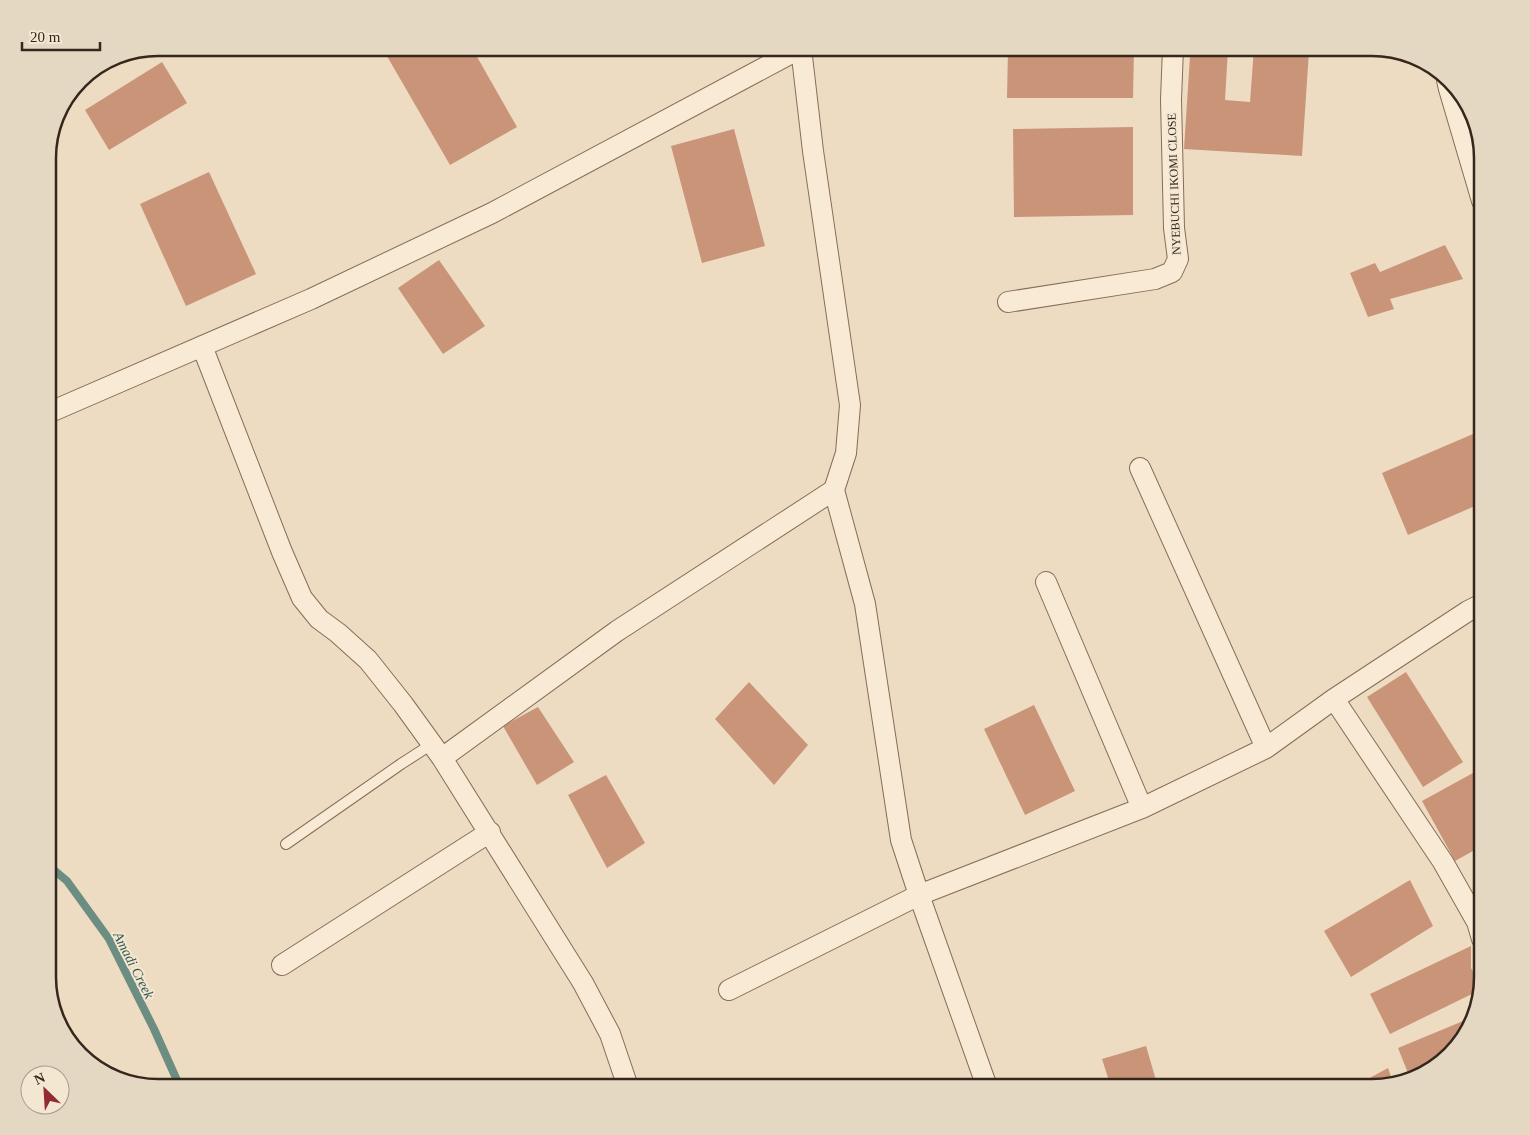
<svg xmlns="http://www.w3.org/2000/svg" width="1530" height="1135" font-family="Georgia,serif">
	<style>
		.lines { fill: none; stroke-linecap: round; stroke-linejoin: round }
		.stream { stroke: #6b8d82; stroke-width: 8 }
		.building { fill: #ca9478 }
		.service-casing { stroke: #866d59; stroke-width: 12 }
		.minor-casing { stroke: #866d59; stroke-width: 22 }
		.service { stroke: #f8ead4; stroke-width: 10 }
		.minor { stroke: #f8ead4; stroke-width: 20 }
		.labels { text-anchor: middle; stroke-width: 4; stroke-linejoin: round; paint-order: stroke }
		.street-label { font-size: 12px; fill: #36271d; stroke: #f4e7d1 }
		.water-label { font-size: 14px; font-style: italic; fill: #2d554f; stroke: #f4e7d1 }
		.rim { fill: none; stroke: #36271d; stroke-width: 2.5 }
	</style>
	<rect width="100%" height="100%" fill="#eddcc2"/>
	<g class="lines">
		<!-- stream -->
		<path class="stream" d="M 48,865 L 67,881 L 109,939 L 154,1029 L 180,1087"/>
	</g>
	<!-- building -->
	<path class="building" d="M 391,48 L 472,48 L 517,127 L 450,165 L 384,51 Z
		M 1008,48 L 1134,48 L 1133,98 L 1007,98 Z
		M 1254,48 L 1309,51 L 1302,156 L 1184,149 L 1190,56 L 1228,49 L 1225,100 L 1250,102 Z
		M 162,62 L 187,103 L 109,150 L 85,110 Z
		M 1133,127 L 1133,215 L 1014,217 L 1013,129 Z
		M 734,129 L 765,246 L 702,263 L 671,146 Z
		M 209,172 L 256,274 L 186,306 L 140,204 Z
		M 1445,245 L 1463,279 L 1390,299 L 1394,309 L 1368,317 L 1350,273 L 1375,263 L 1380,272 Z
		M 439,260 L 485,326 L 443,354 L 398,288 Z
		M 1473,434 L 1482,456 L 1482,503 L 1408,535 L 1382,473 Z
		M 1406,672 L 1463,762 L 1423,787 L 1367,697 Z
		M 749,682 L 808,745 L 774,785 L 715,719 Z
		M 1034,705 L 1075,791 L 1025,815 L 984,729 Z
		M 538,707 L 574,762 L 537,785 L 503,726 Z
		M 1482,768 L 1482,846 L 1455,861 L 1422,801 Z
		M 606,775 L 645,843 L 607,868 L 568,795 Z
		M 1410,880 L 1433,926 L 1351,977 L 1324,931 Z
		M 1471,946 L 1471,968 L 1480,985 L 1478,991 L 1390,1034 L 1370,994 Z
		M 1468,1019 L 1460,1044 L 1421,1076 L 1410,1078 L 1398,1048 Z
		M 1146,1046 L 1158,1087 L 1111,1087 L 1102,1059 Z
		M 1388,1068 L 1393,1082 L 1371,1088 L 1353,1087 Z"/>
	<g class="lines">
		<!-- service casing -->
		<g class="service-casing">
			<path id="service" d="M 286,844 L 401,764 L 432,744"/>
		</g>
		<!-- minor casing -->
		<g class="minor-casing">
			<path id="minor" d="M 801,48 L 813,151 L 850,405 L 846,453 L 834,490 L 865,604 L 901,840 L 919,895 L 987,1087
				M 1447,80 L 1449,89 L 1482,201
				M 1008,302 L 1155,279 L 1172,272 L 1178,259 L 1174,228 L 1171,100 L 1173,48
				M 202,346 L 282,552 L 302,598 L 319,619 L 338,633 L 368,660 L 403,704 L 442,758 L 583,983 L 610,1034 L 628,1087
				M 48,413 L 311,299 L 492,213 L 801,48
				M 1140,468 L 1266,748
				M 1046,582 L 1142,808
				M 1334,699 L 1443,862 L 1477,922 L 1482,939
				M 442,758 L 617,631 L 834,490
				M 282,965 L 490,832
				M 729,990 L 919,895 L 1142,808 L 1266,748 L 1334,699 L 1468,611 L 1482,604"/>
		</g>
		<!-- service -->
		<use href="#service" class="service"/>
		<!-- minor -->
		<use href="#minor" class="minor"/>
	</g>
	<g class="labels">
		<!-- street labels -->
		<g class="street-label">
			<text transform="translate(1174 184) rotate(-92)" y="4">NYEBUCHI IKOMI CLOSE</text>
		</g>
		<!-- water labels -->
		<g class="water-label">
			<text transform="translate(134 965) rotate(63)" y="5">Amadi Creek</text>
		</g>
	</g>
	<!-- crop -->
	<path d="M0 0H1530V1135H0ZM158 56H1372A102 102 0 0 1 1474 158V977A102 102 0 0 1 1372 1079H158A102 102 0 0 1 56 977V158A102 102 0 0 1 158 56Z" fill="#e5d8c3" fill-rule="evenodd"/>
	<path class="rim" d="M158 56H1372A102 102 0 0 1 1474 158V977A102 102 0 0 1 1372 1079H158A102 102 0 0 1 56 977V158A102 102 0 0 1 158 56Z"/>
	<!-- north arrow -->
	<g transform="translate(45 1090) rotate(335)"><circle r="24" fill="#f4e7d1" stroke="#a89a89"/>
	<path d="M0-4L9 19L0 12L-9 19Z" fill="#932b34"/>
	<text y="-8" font-size="14" font-weight="bold" text-anchor="middle" fill="#36271d">N</text>
	</g>
	<!-- scale -->
	<path d="M22 42v8h78v-8" fill="none" stroke="#36271d" stroke-width="2.5"/>
	<text x="30" y="42" font-size="15" fill="#36271d" stroke="#f4e7d1" stroke-width="4" paint-order="stroke">20 m</text>
</svg>
